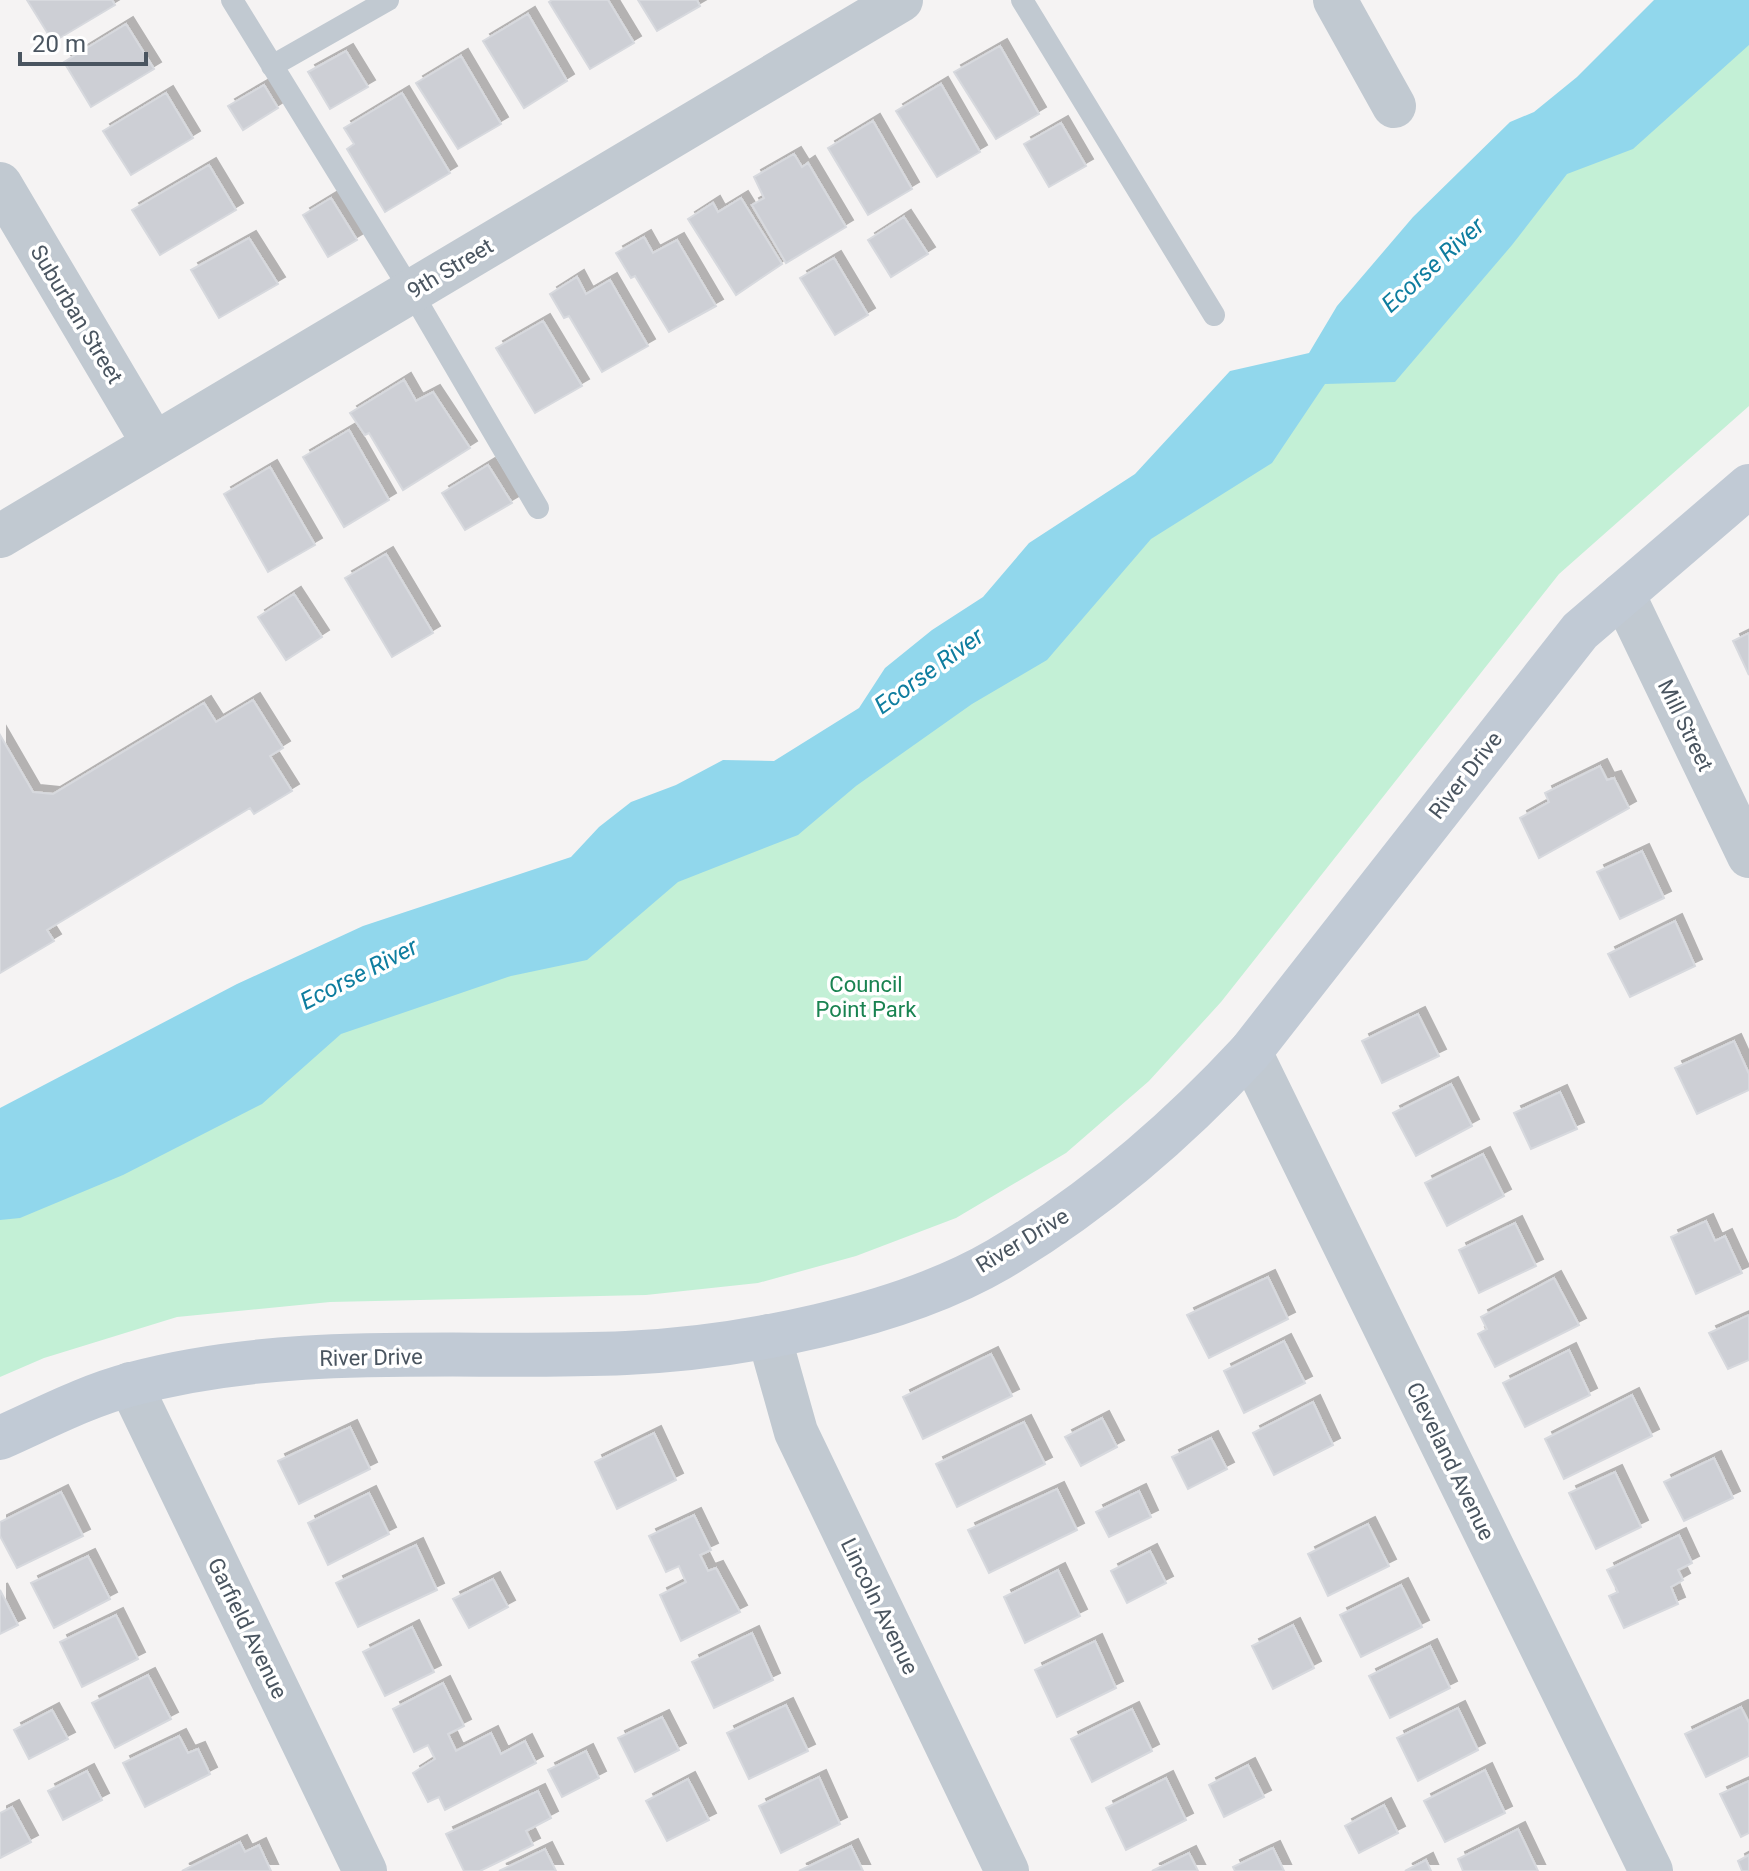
<svg xmlns="http://www.w3.org/2000/svg" width="1749" height="1871" font-family="Roboto,sans-serif">
	<style>
		.green { fill: #c3f0d6 }
		.water { fill: #91d7ec }
		.building { fill: #cdcfd5; stroke: #d7d9de; stroke-width: 2; filter: url(#shadow) }
		.lines { fill: none; stroke-linecap: round; stroke-linejoin: round }
		.lane { stroke: #c1c9d1; stroke-width: 22 }
		.street { stroke: #c1c9d1; stroke-width: 44 }
		.secondary { stroke: #c1cad5; stroke-width: 44 }
		.labels { text-anchor: middle; stroke-width: 7; stroke-linejoin: round; paint-order: stroke }
		.street-label { font-size: 22px; fill: #4a5560; stroke: #fff }
		.park-label { font-size: 22px; fill: #198351; stroke: #fff }
		.water-label { font-size: 24px; font-style: italic; fill: #0e7d9f; stroke: #fff }
	</style>
	<defs>
		<filter id="shadow"><feDropShadow dx="7" dy="-7" stdDeviation="0" flood-color="#0004"/></filter>
	</defs>
	<rect width="100%" height="100%" fill="#f5f3f3"/>
	<!-- green -->
	<path class="green" d="M 1749,11 L 1749,406 L 1559,574 L 1221,1002 L 1149,1081 L 1066,1153 L 956,1218 L 856,1256 L 758,1283 L 646,1295 L 330,1302 L 177,1317 L 44,1358 L 0,1377 L 0,1163 L 823,749 Z"/>
	<!-- water -->
	<path class="water" d="M 1654,0 L 1749,0 L 1749,45 L 1633,149 L 1567,174 L 1512,245 L 1395,382 L 1325,384 L 1272,463 L 1151,539 L 1047,660 L 972,704 L 856,786 L 798,835 L 678,882 L 587,960 L 511,976 L 341,1034 L 262,1104 L 123,1175 L 20,1218 L 0,1220 L 0,1108 L 237,984 L 363,926 L 571,857 L 599,827 L 631,802 L 676,785 L 723,760 L 774,761 L 859,708 L 885,668 L 932,630 L 983,597 L 1029,543 L 1135,474 L 1230,371 L 1309,353 L 1337,306 L 1413,217 L 1510,122 L 1534,112 L 1577,77 Z"/>
	<!-- building -->
	<path class="building" d="M 27,0 L 112,0 L 115,5 L 53,42 Z
		M 552,0 L 608,0 L 634,43 L 590,69 L 549,2 Z
		M 638,0 L 697,0 L 700,6 L 657,31 Z
		M 528,14 L 567,81 L 524,108 L 483,41 Z
		M 126,24 L 154,69 L 91,107 L 64,62 Z
		M 1000,46 L 1039,114 L 996,139 L 954,72 Z
		M 346,51 L 368,87 L 330,109 L 308,72 Z
		M 461,56 L 501,124 L 458,149 L 416,83 Z
		M 941,84 L 980,152 L 937,177 L 896,111 Z
		M 264,85 L 278,108 L 243,130 L 228,106 Z
		M 166,93 L 193,138 L 131,175 L 103,131 Z
		M 402,93 L 450,173 L 385,212 L 347,149 L 354,144 L 344,128 Z
		M 873,121 L 912,189 L 868,215 L 828,148 Z
		M 1061,123 L 1086,166 L 1049,187 L 1024,144 Z
		M 794,154 L 802,167 L 808,163 L 846,227 L 786,263 L 752,205 L 764,198 L 754,177 Z
		M 209,165 L 236,210 L 160,255 L 132,210 Z
		M 331,198 L 357,240 L 328,257 L 303,215 Z
		M 741,198 L 782,264 L 736,295 L 688,219 L 713,203 L 718,212 Z
		M 904,217 L 928,254 L 891,277 L 868,240 Z
		M 644,237 L 653,253 L 677,240 L 716,306 L 669,332 L 635,276 L 631,278 L 616,253 Z
		M 249,238 L 278,284 L 219,318 L 191,270 Z
		M 834,258 L 868,315 L 835,335 L 800,278 Z
		M 577,277 L 586,294 L 610,280 L 648,346 L 602,372 L 569,316 L 564,318 L 550,294 Z
		M 543,321 L 582,386 L 535,413 L 496,348 Z
		M 404,380 L 416,401 L 433,392 L 470,448 L 403,490 L 369,433 L 365,435 L 350,413 Z
		M 349,430 L 389,500 L 344,527 L 303,457 Z
		M 488,465 L 512,503 L 465,530 L 442,493 Z
		M 270,467 L 315,545 L 268,572 L 224,494 Z
		M 386,554 L 433,633 L 392,657 L 345,578 Z
		M 294,594 L 322,637 L 286,660 L 258,617 Z
		M 1749,633 L 1749,675 L 1733,641 Z
		M 253,700 L 283,748 L 270,756 L 292,791 L 254,814 L 250,808 L 47,930 L 54,941 L 0,973 L 0,735 L 33,792 L 53,794 L 204,703 L 216,722 Z
		M 1600,766 L 1607,780 L 1614,778 L 1629,808 L 1539,858 L 1520,818 L 1549,802 L 1545,793 Z
		M 1642,851 L 1664,898 L 1620,919 L 1597,872 Z
		M 1675,921 L 1695,966 L 1630,997 L 1608,954 Z
		M 1418,1014 L 1439,1056 L 1382,1083 L 1362,1041 Z
		M 1734,1041 L 1749,1074 L 1749,1090 L 1697,1114 L 1675,1068 Z
		M 1451,1084 L 1472,1126 L 1416,1156 L 1393,1113 Z
		M 1560,1092 L 1577,1129 L 1531,1149 L 1514,1113 Z
		M 1483,1154 L 1504,1196 L 1447,1226 L 1425,1183 Z
		M 1706,1221 L 1715,1241 L 1725,1236 L 1742,1273 L 1696,1294 L 1671,1237 Z
		M 1515,1223 L 1536,1266 L 1479,1293 L 1459,1250 Z
		M 1268,1277 L 1288,1319 L 1209,1358 L 1187,1315 Z
		M 1554,1278 L 1579,1325 L 1495,1367 L 1478,1334 L 1487,1329 L 1481,1317 Z
		M 1749,1315 L 1749,1360 L 1728,1369 L 1709,1333 Z
		M 1284,1341 L 1305,1383 L 1244,1413 L 1224,1371 Z
		M 1569,1350 L 1590,1395 L 1525,1427 L 1503,1383 Z
		M 991,1354 L 1012,1396 L 923,1439 L 903,1397 Z
		M 1632,1395 L 1652,1436 L 1564,1479 L 1545,1439 Z
		M 1313,1402 L 1333,1445 L 1274,1475 L 1253,1433 Z
		M 1102,1418 L 1117,1447 L 1081,1466 L 1065,1437 Z
		M 1024,1422 L 1045,1464 L 957,1507 L 936,1464 Z
		M 350,1427 L 370,1469 L 299,1504 L 278,1461 Z
		M 654,1433 L 676,1480 L 617,1509 L 595,1462 Z
		M 1211,1438 L 1227,1469 L 1188,1489 L 1172,1457 Z
		M 1714,1458 L 1733,1498 L 1684,1521 L 1664,1482 Z
		M 1615,1472 L 1641,1527 L 1596,1549 L 1569,1493 Z
		M 1057,1489 L 1077,1530 L 989,1573 L 968,1530 Z
		M 1139,1491 L 1151,1517 L 1109,1537 L 1096,1512 Z
		M 61,1492 L 83,1536 L 17,1568 L 0,1536 L 0,1522 Z
		M 369,1493 L 389,1534 L 328,1565 L 308,1523 Z
		M 694,1515 L 711,1550 L 700,1555 L 708,1571 L 716,1568 L 740,1612 L 681,1641 L 660,1595 L 686,1582 L 679,1566 L 666,1572 L 649,1536 Z
		M 1368,1524 L 1389,1566 L 1328,1596 L 1308,1554 Z
		M 1679,1535 L 1692,1563 L 1678,1570 L 1683,1580 L 1671,1587 L 1678,1604 L 1624,1628 L 1609,1596 L 1618,1592 L 1607,1570 Z
		M 416,1545 L 437,1590 L 358,1627 L 336,1583 Z
		M 1150,1551 L 1166,1583 L 1127,1603 L 1111,1571 Z
		M 88,1556 L 110,1599 L 54,1628 L 31,1583 Z
		M 1058,1570 L 1080,1616 L 1025,1643 L 1004,1597 Z
		M 493,1579 L 508,1607 L 469,1628 L 453,1599 Z
		M 1401,1585 L 1422,1627 L 1361,1657 L 1340,1615 Z
		M 0,1590 L 18,1625 L 0,1634 Z
		M 116,1615 L 138,1659 L 82,1687 L 60,1642 Z
		M 1293,1625 L 1314,1668 L 1273,1689 L 1252,1646 Z
		M 412,1627 L 434,1672 L 385,1696 L 363,1652 Z
		M 752,1633 L 773,1680 L 714,1708 L 692,1662 Z
		M 1095,1641 L 1116,1688 L 1057,1717 L 1035,1670 Z
		M 1430,1646 L 1450,1688 L 1390,1718 L 1369,1676 Z
		M 148,1675 L 171,1719 L 115,1748 L 92,1703 Z
		M 443,1683 L 464,1726 L 448,1734 L 456,1751 L 491,1733 L 501,1754 L 525,1741 L 536,1763 L 445,1810 L 439,1797 L 428,1802 L 413,1773 L 435,1759 L 428,1745 L 414,1752 L 393,1709 Z
		M 786,1705 L 808,1751 L 749,1779 L 727,1733 Z
		M 1741,1707 L 1749,1723 L 1749,1756 L 1706,1777 L 1685,1734 Z
		M 1458,1708 L 1478,1750 L 1418,1781 L 1397,1738 Z
		M 1132,1709 L 1152,1751 L 1092,1782 L 1071,1739 Z
		M 52,1710 L 68,1739 L 29,1759 L 14,1730 Z
		M 662,1717 L 679,1750 L 635,1772 L 618,1738 Z
		M 179,1736 L 188,1753 L 198,1749 L 210,1774 L 145,1807 L 123,1763 Z
		M 586,1751 L 599,1778 L 562,1797 L 548,1770 Z
		M 1248,1765 L 1264,1797 L 1224,1817 L 1209,1785 Z
		M 1485,1770 L 1505,1813 L 1445,1842 L 1424,1801 Z
		M 87,1771 L 102,1800 L 63,1820 L 48,1791 Z
		M 819,1777 L 840,1824 L 781,1853 L 759,1806 Z
		M 1166,1778 L 1186,1820 L 1126,1850 L 1106,1808 Z
		M 688,1779 L 709,1820 L 667,1841 L 646,1801 Z
		M 1749,1781 L 1749,1833 L 1741,1837 L 1720,1794 Z
		M 538,1791 L 551,1818 L 526,1831 L 533,1845 L 480,1871 L 464,1871 L 446,1834 Z
		M 1384,1805 L 1398,1833 L 1359,1853 L 1345,1826 Z
		M 12,1807 L 31,1842 L 0,1858 L 0,1813 Z
		M 1518,1829 L 1538,1871 L 1463,1871 L 1458,1859 Z
		M 240,1842 L 245,1852 L 259,1845 L 271,1871 L 182,1871 Z
		M 851,1846 L 863,1871 L 799,1871 Z
		M 1273,1848 L 1284,1871 L 1235,1871 L 1233,1867 Z
		M 545,1849 L 556,1871 L 499,1871 Z
		M 1189,1853 L 1198,1871 L 1152,1871 Z
		M 1749,1855 L 1749,1871 L 1742,1871 L 1738,1861 Z
		M 1426,1860 L 1431,1871 L 1405,1871 Z"/>
	<g class="lines">
		<!-- lane -->
		<path class="lane" d="M 232,0 L 411,291 L 538,508
			M 1022,0 L 1214,315
			M 272,66 L 388,0"/>
		<!-- street -->
		<path class="street" d="M 1335,0 L 1394,106
			M 0,184 L 154,444
			M 0,536 L 901,0
			M 1623,594 L 1749,856
			M 1250,1052 L 1651,1871
			M 769,1336 L 796,1432 L 1007,1871
			M 130,1384 L 365,1871"/>
		<!-- secondary -->
		<path class="secondary" d="M 0,1438 C 43,1419 86,1396 132,1384 C 291,1341 463,1360 626,1353 C 740,1348 900,1317 999,1259 C 1095,1202 1175,1133 1250,1052 L 1580,631 L 1749,486"/>
	</g>
	<g class="labels">
		<!-- street labels -->
		<g class="street-label">
			<text transform="translate(450 268) rotate(-31)" y="8">9th Street</text>
			<text transform="translate(77 314) rotate(59)" y="8">Suburban Street</text>
			<text transform="translate(1686 725) rotate(64)" y="8">Mill Street</text>
			<text transform="translate(1465 775) rotate(-52)" y="8">River Drive</text>
			<text transform="translate(1022 1240) rotate(-31)" y="8">River Drive</text>
			<text transform="translate(371 1357) rotate(-1)" y="8">River Drive</text>
			<text transform="translate(1451 1461) rotate(64)" y="8">Cleveland Avenue</text>
			<text transform="translate(880 1606) rotate(64)" y="8">Lincoln Avenue</text>
			<text transform="translate(248 1628) rotate(64)" y="8">Garfield Avenue</text>
		</g>
		<!-- park labels -->
		<g class="park-label">
			<text x="866" y="992">Council<tspan x="866" dy="25">Point Park</tspan></text>
		</g>
		<!-- water labels -->
		<g class="water-label">
			<text transform="translate(1433 265) rotate(-42)" y="8">Ecorse River</text>
			<text transform="translate(929 671) rotate(-36)" y="8">Ecorse River</text>
			<text transform="translate(359 974) rotate(-27)" y="8">Ecorse River</text>
		</g>
	</g>
	<!-- scale -->
	<path d="M20 52v12h126v-12" fill="none" stroke="#4a5560" stroke-width="4"/>
	<text x="32" y="52" font-size="24" fill="#4a5560" stroke="#ffffff" stroke-width="6" paint-order="stroke">20 m</text>
</svg>
